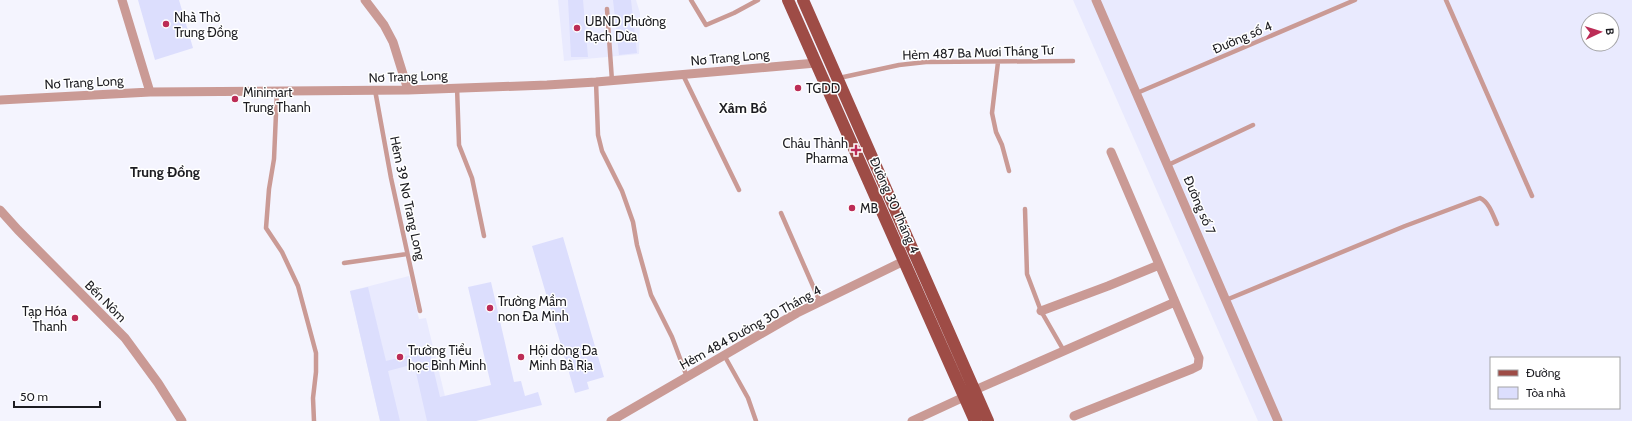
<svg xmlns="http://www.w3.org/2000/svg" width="1632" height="421" font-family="Cabin,sans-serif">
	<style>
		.built { fill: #e9eafe; fill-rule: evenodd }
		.building { fill: #dcdefd }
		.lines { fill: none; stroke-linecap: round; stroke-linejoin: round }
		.lane { stroke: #ca9a95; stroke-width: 4.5 }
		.street { stroke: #ca9a95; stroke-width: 9 }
		.primary { stroke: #9e4c46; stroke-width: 12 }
		.poi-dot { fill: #bc2c56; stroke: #fff; stroke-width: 1.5 }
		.labels { text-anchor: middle; stroke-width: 3; stroke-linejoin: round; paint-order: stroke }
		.poi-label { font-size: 13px; fill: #1c1c21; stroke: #fff; text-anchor: start }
		.street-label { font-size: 13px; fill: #1c1c21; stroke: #fff }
		.neighbourhood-label { font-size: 14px; font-weight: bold; fill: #1c1c21; stroke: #fff }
	</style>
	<rect width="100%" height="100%" fill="#f4f4fe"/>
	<!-- built -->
	<path class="built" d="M 558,0 L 636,0 L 640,13 L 639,54 L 564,61 Z
		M 1073,0 L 1632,0 L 1632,421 L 1258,421 ZM 1588,20 L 1612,20 L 1612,44 L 1588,44 ZM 1491,358 L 1619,358 L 1619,408 L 1491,408 Z
		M 409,276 L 419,319 L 426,318 L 451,421 L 380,421 L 350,291 Z"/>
	<!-- building -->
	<path class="building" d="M 138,0 L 179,0 L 193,48 L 155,60 Z
		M 568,0 L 583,0 L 588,57 L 571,57 Z
		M 613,0 L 631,0 L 637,53 L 619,55 Z
		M 563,237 L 604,377 L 587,382 L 589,389 L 575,393 L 532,246 Z
		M 491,282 L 514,382 L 521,381 L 525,396 L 538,392 L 542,405 L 476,421 L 427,421 L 414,364 L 388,371 L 400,421 L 380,421 L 350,291 L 368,287 L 386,361 L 429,350 L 440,397 L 491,385 L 468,287 Z"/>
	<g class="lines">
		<!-- lane -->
		<path class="lane" d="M 691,0 L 706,25 L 734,13 L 758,0
			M 1446,0 L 1532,196
			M 607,9 L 612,81
			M 998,62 L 992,113 L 996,132 L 1002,145 L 1009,171
			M 683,75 L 739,190
			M 839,78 L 899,65 L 926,62 L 1073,61
			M 596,82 L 598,135 L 602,151 L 622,191 L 633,222 L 637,245 L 651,295 L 672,337 L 687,377
			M 457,87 L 459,145 L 472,178 L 484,236
			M 375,90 L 391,178 L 420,311
			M 277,91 L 274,159 L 269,189 L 266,228 L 282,252 L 298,286 L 312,338 L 316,353 L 316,372 L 313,398 L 314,421
			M 1137,93 L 1355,0
			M 1168,165 L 1253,125
			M 1025,209 L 1027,274 L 1041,311 L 1064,351
			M 781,213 L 820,302
			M 344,263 L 407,254
			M 1226,300 L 1405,226 L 1480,198 C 1489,202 1493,215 1497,224
			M 724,355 L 748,398 L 756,421"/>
		<!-- street -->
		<path class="street" d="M 122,0 L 150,92
			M 365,0 L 384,25 L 393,42 L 408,90
			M 1096,0 L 1278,421
			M 0,100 L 150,92 L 408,90 L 547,85 L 596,82 L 816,63
			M 0,210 L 18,230 L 125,338 L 158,383 L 182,421
			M 1041,311 L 1108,286 L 1159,265
			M 1074,416 L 1192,369 L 1198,366 L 1199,358 L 1111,152
			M 611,421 L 797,313 L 904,261
			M 912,421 L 964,397 L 975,390 L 1175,302"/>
		<!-- primary -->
		<path class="primary" d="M 788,0 L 975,421
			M 803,0 L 988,421"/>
	</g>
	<!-- markers -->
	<g class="poi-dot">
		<circle cx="166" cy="24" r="4"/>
		<circle cx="577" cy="28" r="4"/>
		<circle cx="798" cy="88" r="4"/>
		<circle cx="235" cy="99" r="4"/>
		<path d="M854 144h4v4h4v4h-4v4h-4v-4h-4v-4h4z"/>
		<circle cx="852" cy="208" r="4"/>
		<circle cx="490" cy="308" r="4"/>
		<circle cx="75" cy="318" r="4"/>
		<circle cx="400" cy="357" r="4"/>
		<circle cx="521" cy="357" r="4"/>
	</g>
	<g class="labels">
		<!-- poi labels -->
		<g class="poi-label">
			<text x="174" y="22">Nhà Thờ<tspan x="174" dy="15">Trung Đồng</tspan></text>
			<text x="585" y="26">UBND Phường<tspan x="585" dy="15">Rạch Dừa</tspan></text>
			<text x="806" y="93">TGDD</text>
			<text x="243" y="97">Minimart<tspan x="243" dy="15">Trung Thanh</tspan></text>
			<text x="848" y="148" text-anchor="end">Châu Thành<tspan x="848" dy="15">Pharma</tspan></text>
			<text x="860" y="213">MB</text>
			<text x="498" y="306">Trường Mầm<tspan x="498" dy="15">non Đa Minh</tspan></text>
			<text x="67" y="316" text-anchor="end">Tạp Hóa<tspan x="67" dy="15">Thanh</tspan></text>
			<text x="408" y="355">Trường Tiểu<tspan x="408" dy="15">học Bình Minh</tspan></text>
			<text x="529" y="355">Hội dòng Đa<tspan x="529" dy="15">Minh Bà Rịa</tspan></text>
		</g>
		<!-- street labels -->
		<g class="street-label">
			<text transform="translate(1242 37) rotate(-23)" y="5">Đường số 4</text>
			<text transform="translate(978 52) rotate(-2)" y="5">Hẻm 487 Ba Mươi Tháng Tư</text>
			<text transform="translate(730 57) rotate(-5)" y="5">Nơ Trang Long</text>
			<text transform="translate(408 76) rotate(-2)" y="5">Nơ Trang Long</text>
			<text transform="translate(84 82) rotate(-3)" y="5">Nơ Trang Long</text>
			<text transform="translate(408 198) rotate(78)" y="5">Hẻm 39 Nơ Trang Long</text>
			<text transform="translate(895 205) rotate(66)" y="5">Đường 30 Tháng 4</text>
			<text transform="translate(1200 205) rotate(67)" y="5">Đường số 7</text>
			<text transform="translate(106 301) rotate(45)" y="5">Bến Nôm</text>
			<text transform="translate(750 327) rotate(-29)" y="5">Hẻm 484 Đường 30 Tháng 4</text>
		</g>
		<!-- neighbourhood labels -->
		<g class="neighbourhood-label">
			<text x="743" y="113">Xâm Bồ</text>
			<text x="165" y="177">Trung Đồng</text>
		</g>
	</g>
	<!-- legend -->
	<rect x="1490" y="357" width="130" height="52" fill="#ffffff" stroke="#a4a4a6"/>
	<rect x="1498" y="370" width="20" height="6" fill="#9e4c46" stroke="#a4a4a6"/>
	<text x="1526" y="377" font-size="12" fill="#1c1c21">Đường</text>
	<rect x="1498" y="387" width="20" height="12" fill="#dcdefd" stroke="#a4a4a6"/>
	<text x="1526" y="397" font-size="12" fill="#1c1c21">Tòa nhà</text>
	<!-- north arrow -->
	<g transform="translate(1600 32) rotate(86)"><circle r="19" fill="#ffffff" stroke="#a4a4a6"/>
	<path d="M0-3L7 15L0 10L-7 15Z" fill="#bc2c56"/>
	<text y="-6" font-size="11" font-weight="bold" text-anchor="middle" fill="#1c1c21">B</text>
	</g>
	<!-- scale -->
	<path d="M14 401v6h86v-6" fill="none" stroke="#1c1c21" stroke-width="2"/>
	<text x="20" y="401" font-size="12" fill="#1c1c21" stroke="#ffffff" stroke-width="3" paint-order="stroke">50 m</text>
</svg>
